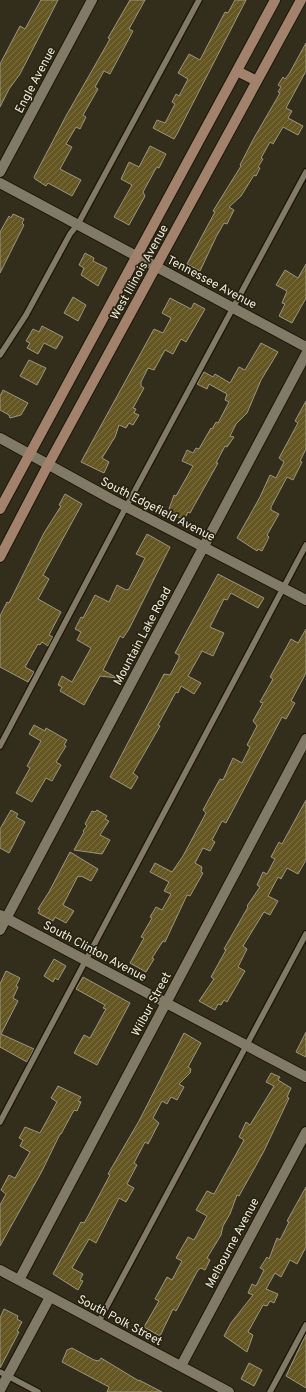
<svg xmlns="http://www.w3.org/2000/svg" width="306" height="1392" font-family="Overpass,sans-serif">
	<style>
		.building { fill: url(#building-hatch); stroke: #9b9580 }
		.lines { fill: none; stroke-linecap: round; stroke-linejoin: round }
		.service-casing { stroke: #1b1605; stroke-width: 8 }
		.minor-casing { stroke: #1b1605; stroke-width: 12 }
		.tertiary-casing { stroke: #1b1605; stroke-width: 12 }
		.secondary-casing { stroke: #1b1605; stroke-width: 12 }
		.service { stroke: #807a66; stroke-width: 5.5 }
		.minor { stroke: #807a66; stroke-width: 10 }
		.tertiary { stroke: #807a66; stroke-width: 10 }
		.secondary { stroke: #a2816d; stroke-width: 10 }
		.labels { text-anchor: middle; stroke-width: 3.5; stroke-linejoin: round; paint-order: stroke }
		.street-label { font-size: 12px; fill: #eeebdf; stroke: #292412 }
	</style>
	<defs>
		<pattern id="building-hatch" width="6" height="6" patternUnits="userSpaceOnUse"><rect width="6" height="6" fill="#655723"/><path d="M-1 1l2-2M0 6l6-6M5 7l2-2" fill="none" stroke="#7b6f42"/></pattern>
	</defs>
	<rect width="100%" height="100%" fill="#332e1c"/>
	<!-- building -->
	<path class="building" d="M 41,0 L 58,0 L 20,74 L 9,89 L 0,107 L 0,64 L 20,26 L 25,29 Z
		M 130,0 L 145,0 L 129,29 L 133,31 L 110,74 L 104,71 L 95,87 L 98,89 L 83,115 L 86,117 L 80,129 L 76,127 L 66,144 L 72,147 L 60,169 L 81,180 L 72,196 L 48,183 L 46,186 L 35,179 L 34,177 L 66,116 L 110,39 L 108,38 Z
		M 235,0 L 246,0 L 177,134 L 174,139 L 153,128 L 157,120 L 165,123 L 175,104 L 172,102 L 176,94 L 179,96 L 188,79 L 178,73 L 189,54 L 200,60 L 225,12 L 228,13 Z
		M 306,43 L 306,71 L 286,108 L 292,111 L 288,118 L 303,126 L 298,135 L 283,127 L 273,144 L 270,142 L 261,158 L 263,159 L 258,167 L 260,168 L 256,176 L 254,175 L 241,196 L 229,207 L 234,210 L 227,224 L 224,223 L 216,237 L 200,271 L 187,264 L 215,212 L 213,211 L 241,166 L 240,165 L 254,138 L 280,93 L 278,92 L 281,87 L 278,85 L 283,77 L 285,79 L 289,74 Z
		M 150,146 L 166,154 L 159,168 L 157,167 L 155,170 L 143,192 L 145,196 L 129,225 L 114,217 L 132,185 L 121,179 L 129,162 L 139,167 Z
		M 13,214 L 24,219 L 22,223 L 24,225 L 0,273 L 0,232 L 9,216 L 11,218 Z
		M 85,253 L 94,258 L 93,261 L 107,268 L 98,286 L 81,275 L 84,268 L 79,265 Z
		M 306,264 L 306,298 L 292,323 L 279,316 L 285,304 L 282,303 L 287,291 L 276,285 L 285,270 L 298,278 Z
		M 73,297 L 86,305 L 78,321 L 64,313 Z
		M 170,298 L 191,309 L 194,303 L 205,309 L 186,342 L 181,339 L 173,354 L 165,350 L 154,370 L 148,368 L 141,382 L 141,386 L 144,388 L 133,408 L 136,409 L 134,413 L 139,415 L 133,425 L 129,423 L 126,428 L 119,425 L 115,437 L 102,458 L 109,462 L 104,473 L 81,462 L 154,329 L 163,333 L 171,318 L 162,313 Z
		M 42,326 L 63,337 L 56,349 L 44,343 L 38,354 L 27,348 L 30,343 L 26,341 L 33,329 L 39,332 Z
		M 261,343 L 278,352 L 261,380 L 247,413 L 236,424 L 230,436 L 234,437 L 227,447 L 225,446 L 216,463 L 218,463 L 190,513 L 188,512 L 184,520 L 171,513 L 172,511 L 169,509 L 174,495 L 176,496 L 193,466 L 182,461 L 187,450 L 193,453 L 196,448 L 199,449 L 211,428 L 212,429 L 216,422 L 218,423 L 229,402 L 225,400 L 227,394 L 209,384 L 207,389 L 197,384 L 204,372 L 213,377 L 215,374 L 230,383 L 239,367 L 245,370 L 248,365 Z
		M 29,360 L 46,368 L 37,385 L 20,376 Z
		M 3,390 L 28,403 L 21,415 L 10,418 L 9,415 L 0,410 L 0,396 Z
		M 306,401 L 306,449 L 300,461 L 302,462 L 293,480 L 287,477 L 271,507 L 271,510 L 279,514 L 267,535 L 269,537 L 262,551 L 258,549 L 257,551 L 237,538 L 260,497 L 270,475 L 276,478 L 284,462 L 279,458 L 298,423 L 295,421 Z
		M 65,494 L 82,504 L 43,575 L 49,579 L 38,599 L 61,612 L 49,635 L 53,637 L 48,646 L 42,642 L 40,645 L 38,644 L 25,667 L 34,672 L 28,682 L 0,667 L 0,616 L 7,602 L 9,603 L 44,533 L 61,506 L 59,505 Z
		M 147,534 L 170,547 L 129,629 L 123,638 L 120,636 L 103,670 L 117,678 L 100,676 L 84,705 L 60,691 L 62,687 L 58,685 L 62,676 L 72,682 L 91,648 L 77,640 L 81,632 L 75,629 L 81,617 L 83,618 L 95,595 L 109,602 L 117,585 L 126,590 L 129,589 L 145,558 L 136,554 Z
		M 218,574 L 264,598 L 258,608 L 231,593 L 227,600 L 224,599 L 210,627 L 224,633 L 213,656 L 202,651 L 188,676 L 201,683 L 194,694 L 181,686 L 178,693 L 176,692 L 158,725 L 160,726 L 133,773 L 138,777 L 131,789 L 110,777 L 164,674 L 170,675 L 179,658 L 179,655 L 175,653 Z
		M 306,629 L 306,673 L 291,701 L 295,703 L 286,719 L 282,717 L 226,823 L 222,821 L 212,840 L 215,842 L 210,851 L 203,848 L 195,863 L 202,867 L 201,872 L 203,873 L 190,896 L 187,895 L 165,942 L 163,941 L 152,958 L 154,959 L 146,972 L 130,963 L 144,938 L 141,937 L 152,918 L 150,917 L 156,907 L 162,910 L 171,894 L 164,891 L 169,882 L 150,872 L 155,863 L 172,872 L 183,856 L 206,813 L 203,810 L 220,779 L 223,780 L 233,758 L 242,763 L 250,747 L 247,745 L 257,726 L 253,721 L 263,703 L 260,702 L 273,679 L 270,677 L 291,639 L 298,643 Z
		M 34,725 L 45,731 L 46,728 L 67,740 L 64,745 L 66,746 L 56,762 L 61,765 L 52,781 L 46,778 L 32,802 L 16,793 L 30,768 L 27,766 L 41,741 L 29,734 Z
		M 306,800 L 306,860 L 298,874 L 287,868 L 281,879 L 278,877 L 268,896 L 278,901 L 270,915 L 264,912 L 243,946 L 247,949 L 238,967 L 245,971 L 227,1002 L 224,1000 L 221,1005 L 218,1004 L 215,1010 L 199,1001 L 214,979 L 211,977 L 226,950 L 224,949 L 248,907 L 247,906 L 260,887 L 257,885 L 263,872 L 267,874 L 275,859 L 271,857 L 279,842 L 282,844 Z
		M 11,810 L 18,814 L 16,817 L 25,822 L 9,853 L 0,848 L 0,829 Z
		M 97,810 L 107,816 L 105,819 L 109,821 L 100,835 L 110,840 L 102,854 L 74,850 L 84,832 L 83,831 L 87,826 L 85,824 L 92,811 L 95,812 Z
		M 70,852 L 98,869 L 91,881 L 81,876 L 80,877 L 78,876 L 63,905 L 74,911 L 66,923 L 55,917 L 53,921 L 38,913 L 40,910 L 38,909 L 49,892 Z
		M 54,959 L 66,966 L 58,980 L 55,978 L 53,982 L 44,976 Z
		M 6,971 L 20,978 L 16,986 L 18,987 L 13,998 L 18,1001 L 1,1034 L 34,1049 L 27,1062 L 0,1047 L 0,984 Z
		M 83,977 L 130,1003 L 97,1065 L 74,1053 L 84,1035 L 90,1038 L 106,1009 L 103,1008 L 105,1005 L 76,989 Z
		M 306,1032 L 306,1057 L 296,1052 Z
		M 184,1033 L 201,1043 L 188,1067 L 191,1069 L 190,1073 L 179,1084 L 184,1087 L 177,1100 L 171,1097 L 167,1104 L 162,1101 L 153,1118 L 159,1123 L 148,1144 L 145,1142 L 134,1163 L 137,1165 L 127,1184 L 134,1188 L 126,1202 L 119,1198 L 96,1243 L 89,1239 L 72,1268 L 83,1274 L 80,1280 L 83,1281 L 78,1290 L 53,1274 L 81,1222 L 84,1223 L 87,1218 L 110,1175 L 108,1174 L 139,1121 Z
		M 271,1073 L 280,1077 L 278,1080 L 291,1088 L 287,1097 L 289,1098 L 264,1151 L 239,1196 L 237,1195 L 230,1214 L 223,1226 L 221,1235 L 207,1258 L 210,1260 L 205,1270 L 201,1268 L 198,1270 L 176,1311 L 173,1309 L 160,1336 L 144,1327 L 159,1301 L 155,1299 L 167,1277 L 172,1280 L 182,1261 L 176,1258 L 188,1237 L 194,1240 L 207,1216 L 196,1210 L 207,1191 L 214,1194 L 244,1140 L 239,1137 L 246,1122 L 250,1125 L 274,1086 L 266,1082 Z
		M 58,1086 L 81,1097 L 78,1101 L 81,1102 L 77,1111 L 74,1110 L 61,1134 L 60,1134 L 42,1171 L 0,1246 L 0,1205 L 6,1194 L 1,1190 L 9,1175 L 15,1178 L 30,1152 L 20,1146 L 23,1140 L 19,1138 L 25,1127 L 40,1133 L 57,1102 L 51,1098 Z
		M 306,1187 L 306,1247 L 297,1264 L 290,1260 L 281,1277 L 275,1273 L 266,1289 L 278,1294 L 274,1303 L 270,1301 L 267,1306 L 263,1305 L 248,1332 L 253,1335 L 247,1352 L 224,1336 L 231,1323 L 253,1295 L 248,1293 L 252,1284 L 256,1286 L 264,1270 L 260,1268 L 267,1257 L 269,1259 L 277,1238 L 280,1240 L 289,1222 L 287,1221 Z
		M 4,1309 L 18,1316 L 17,1319 L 22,1322 L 17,1331 L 19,1332 L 0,1368 L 0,1318 Z
		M 306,1334 L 306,1388 L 286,1376 Z
		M 72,1348 L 94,1360 L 99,1361 L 101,1358 L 139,1381 L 139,1380 L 162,1392 L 107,1392 L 109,1387 L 62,1362 L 67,1350 Z
		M 249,1363 L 262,1370 L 254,1386 L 241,1379 Z"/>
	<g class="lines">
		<!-- service casing -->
		<g class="service-casing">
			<path id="service" d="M 0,355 L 26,315 L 70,234 L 78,224 L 199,0
				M 0,746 L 126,507 L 306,172
				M 0,1122 L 306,545
				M 98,1323 L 306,934
				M 0,1372 L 38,1392
				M 270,1392 L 306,1325"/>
		</g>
		<!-- minor casing -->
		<g class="minor-casing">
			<path id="minor" d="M 0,172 L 92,0
				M 0,183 L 306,347
				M 0,915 L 306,1077
				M 0,930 L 306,354
				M 0,1270 L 229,1392
				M 19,1280 L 306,739
				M 181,1366 L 306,1132
				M 0,1390 L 50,1297"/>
		</g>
		<!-- tertiary casing -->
		<g class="tertiary-casing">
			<path id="tertiary" d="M 0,438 L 111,499 L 306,600"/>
		</g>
		<!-- secondary casing -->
		<g class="secondary-casing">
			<path id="secondary" d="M 237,71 L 257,81
				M 0,509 L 275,0
				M 0,557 L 48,465 L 301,0"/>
		</g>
		<!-- service -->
		<use href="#service" class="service"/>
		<!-- minor -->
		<use href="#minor" class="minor"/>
		<!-- tertiary -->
		<use href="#tertiary" class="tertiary"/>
		<!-- secondary -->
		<use href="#secondary" class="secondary"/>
	</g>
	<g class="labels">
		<!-- street labels -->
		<g class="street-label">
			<text transform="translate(35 80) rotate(-62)" y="4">Engle Avenue</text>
			<text transform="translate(139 272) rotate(-61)" y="4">West Illinois Avenue</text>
			<text transform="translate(212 282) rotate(28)" y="4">Tennessee Avenue</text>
			<text transform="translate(158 509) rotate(27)" y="4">South Edgefield Avenue</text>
			<text transform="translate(142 636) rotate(-62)" y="4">Mountain Lake Road</text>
			<text transform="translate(95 951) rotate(28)" y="4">South Clinton Avenue</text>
			<text transform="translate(151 1004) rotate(-62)" y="4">Wilbur Street</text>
			<text transform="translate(232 1243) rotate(-62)" y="4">Melbourne Avenue</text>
			<text transform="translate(120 1320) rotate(28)" y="4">South Polk Street</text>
		</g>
	</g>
</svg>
